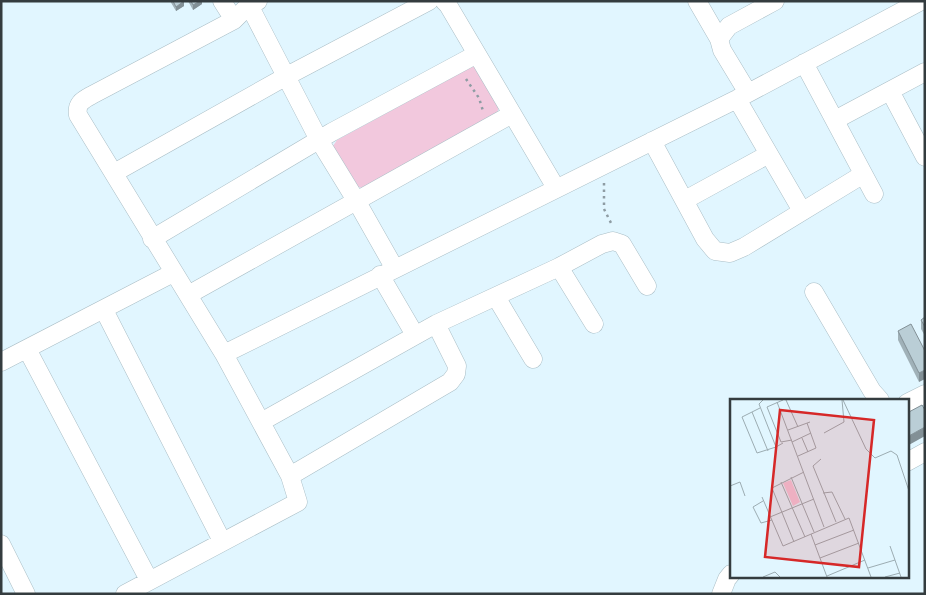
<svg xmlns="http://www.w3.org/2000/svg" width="926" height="595" font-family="'Source Serif 4',serif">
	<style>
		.green { fill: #f2c8dd }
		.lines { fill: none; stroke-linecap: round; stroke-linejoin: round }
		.minor-casing { stroke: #aabec6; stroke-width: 19 }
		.path { stroke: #8e9ca3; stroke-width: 2.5; stroke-dasharray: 2.5 4; stroke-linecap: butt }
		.minor { stroke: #fff; stroke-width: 18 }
		.wall { fill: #a0b1b8 }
		.shaded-wall { fill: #829096 }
		.building { fill: #baced6; stroke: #829096 }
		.inset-road { fill: none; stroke: #9cacb2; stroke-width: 1 }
		.view { fill: #d62828; fill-opacity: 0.15; stroke: #d62828; stroke-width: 2.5 }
		.inset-edge { fill: none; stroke: #343c3f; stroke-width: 2.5 }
	</style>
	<rect width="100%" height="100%" fill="#e1f6ff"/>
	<!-- green -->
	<path class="green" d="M 473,66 L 479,69 L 499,107 L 496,116 L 362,188 L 355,186 L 333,146 L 337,140 Z"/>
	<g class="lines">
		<!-- minor casing -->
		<g class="minor-casing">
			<path id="minor" d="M 222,1 L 234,20
				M 444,1 L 448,5 L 556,188
				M 697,1 L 719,39
				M 249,5 L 319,140 L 357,202 L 395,269
				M 804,63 L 874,194
				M 890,91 L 925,157
				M 748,93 L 722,50 L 719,39 L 729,26 L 775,1
				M 737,99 L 802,211
				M 835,120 L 925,72
				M 652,141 L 705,239 L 715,251 L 730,253 L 744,247 L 862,175
				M 114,173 L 285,77 L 429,1
				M 685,200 L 769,154
				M 152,239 L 332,132 L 477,54
				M 559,267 L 594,324
				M 380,275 L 415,335
				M 814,292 L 872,391 L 880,400
				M 188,295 L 512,114
				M 496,297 L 533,359
				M 104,310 L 222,541
				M 27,349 L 149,580
				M 224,354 L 737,99 L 921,1
				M 1,362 L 173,273
				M 907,403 L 925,394
				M 261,422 L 436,324 L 559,267 L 602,244 L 613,241 L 622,244 L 647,286
				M 907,462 L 925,452
				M 290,476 L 450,382 L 456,374 L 457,366 L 436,324
				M 1,544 L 26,594
				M 125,594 L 298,502 L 290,476 L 224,354 L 78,115 C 76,103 83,100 92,95 L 234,20 L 249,5 L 258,1
				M 721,594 L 727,579 L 731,574"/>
		</g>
		<!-- path -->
		<path class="path" d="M 466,79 L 479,98 L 483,111
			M 604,183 L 604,209 L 612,225"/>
		<!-- minor -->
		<use href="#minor" class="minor"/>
	</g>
	<!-- wall -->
	<path class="wall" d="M 170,1 L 184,1 L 184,6 L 176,11 Z
		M 188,1 L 202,1 L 202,4 L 193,10 Z
		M 925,317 L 925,336 L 921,329 L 921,320 Z
		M 898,331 L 925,351 L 919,382 L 898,340 Z"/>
	<!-- shaded-wall -->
	<path class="shaded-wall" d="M 184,1 L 184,6 L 176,11 L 176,7 Z
		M 200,1 L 202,1 L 202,4 L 193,10 L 193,5 Z
		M 925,370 L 925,379 L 919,382 L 919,373 Z
		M 925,427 L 925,436 L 907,446 L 907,437 Z"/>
	<!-- building -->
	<path class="building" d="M 173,1 L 184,1 L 176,7 Z
		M 191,1 L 200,1 L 193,5 Z
		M 925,317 L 925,327 L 921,320 Z
		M 911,324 L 925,351 L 925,370 L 919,373 L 898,331 Z
		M 922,405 L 925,410 L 925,427 L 907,437 L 907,413 Z"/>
	<!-- overview -->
	<g transform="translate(730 399)">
		<rect width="179" height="179" fill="#e1f6ff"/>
		<path d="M 61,81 L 70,103 L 63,107 L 53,84 Z" fill="#f2c8dd"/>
		<path class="inset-road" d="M 33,1 L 29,5 L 46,48 L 53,44M 53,1 L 37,8 L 51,43 L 62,41M 56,1 L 68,28M 113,1 L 136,50 L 145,59 L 161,52 L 167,56 L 179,92M 47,3 L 94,128M 30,9 L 12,18 L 27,54 L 46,48M 22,13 L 38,52M 58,31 L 80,23M 94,34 L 114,23 L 112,1M 72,39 L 78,53M 62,43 L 81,34M 68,57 L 86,49 L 77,24M 91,60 L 83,67 L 106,123M 61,78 L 84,133M 51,83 L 75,138M 0,87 L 10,83 L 15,97M 93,94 L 102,93 L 115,120M 32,98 L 53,147 L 119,119 L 141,178M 33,102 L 23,108 L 31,124 L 42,121M 40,118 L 84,100M 81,135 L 97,178M 64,143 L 42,89 L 74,73M 85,146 L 124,131M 160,147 L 171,178M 90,159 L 129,144M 138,169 L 165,161M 97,177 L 135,161M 33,178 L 45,173 L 50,178M 155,178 L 170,174"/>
		<path class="view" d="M 50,11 L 144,21 L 129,168 L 35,158 Z"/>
		<rect width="179" height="179" class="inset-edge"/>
	</g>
	<!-- border -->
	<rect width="926" height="595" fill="none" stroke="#343c3f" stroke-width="5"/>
</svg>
